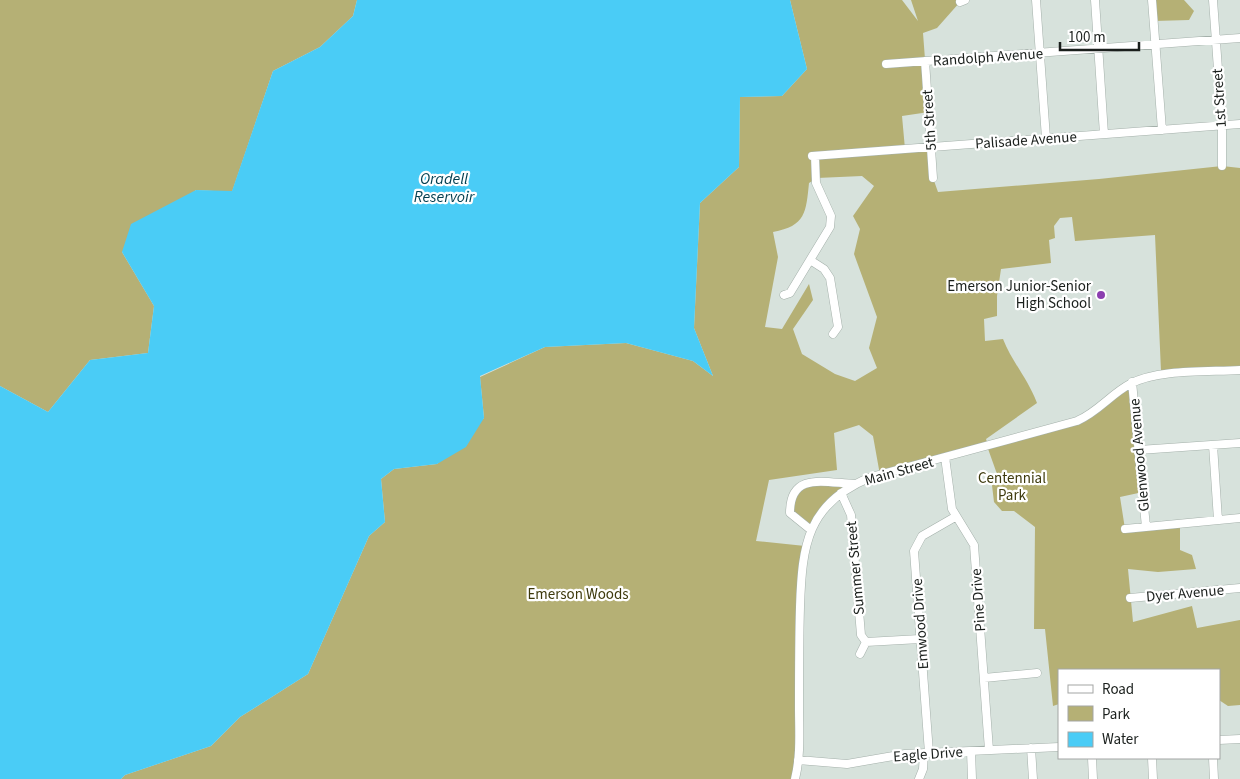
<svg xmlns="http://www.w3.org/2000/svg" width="1240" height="779" font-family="'Source Sans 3',sans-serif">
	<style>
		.green { fill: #b5b075; fill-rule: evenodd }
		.water { fill: #4accf6 }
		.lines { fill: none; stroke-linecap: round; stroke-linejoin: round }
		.minor-casing { stroke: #a4b0aa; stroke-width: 9 }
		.minor { stroke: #fff; stroke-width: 8 }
		.poi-dot { fill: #8c3fb0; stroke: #fff; stroke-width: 2 }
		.labels { text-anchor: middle; stroke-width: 4.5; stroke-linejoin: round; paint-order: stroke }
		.street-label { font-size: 15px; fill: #1a1f1c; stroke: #fff }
		.poi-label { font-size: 15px; fill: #1a1f1c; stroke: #fff; text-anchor: end }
		.park-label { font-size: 15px; fill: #3d390c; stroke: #fff }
		.water-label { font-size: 16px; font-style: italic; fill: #023e4f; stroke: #fff }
	</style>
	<rect width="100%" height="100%" fill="#d7e2dc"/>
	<!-- green -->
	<path class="green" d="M 0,0 L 357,0 L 353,16 L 320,47 L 273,71 L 232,192 L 196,190 L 122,252 L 154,306 L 148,353 L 90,360 L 48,412 L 0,386 Z
		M 790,0 L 902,0 L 918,21 L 911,0 L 965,0 L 960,2 L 937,28 L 923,33 L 929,112 L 902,116 L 905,149 L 931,147 L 933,178 L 938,192 L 1099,179 L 1222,166 L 1240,168 L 1240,370 L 1157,375 L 1161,371 L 1155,235 L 1075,241 L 1072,217 L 1060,218 L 1054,226 L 1055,238 L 1049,240 L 1051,263 L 1001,269 L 997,296 L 997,316 L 984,319 L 985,341 L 1003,339 C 1012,362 1028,379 1037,403 L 986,439 L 988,445 L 1077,421 L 1132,382 L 1143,492 L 1120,497 L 1125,529 L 1180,524 L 1180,550 L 1192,555 L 1196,569 L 1158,572 L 1128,569 L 1133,622 L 1192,606 L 1197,628 L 1240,620 L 1240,705 L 1228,706 L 1219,700 L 1219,670 L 1059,670 L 1059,704 L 1053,706 L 1045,629 L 1034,629 L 1035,527 L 1014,511 L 1002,511 L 994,502 L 991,477 L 997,474 L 987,446 L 880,475 L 873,436 L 859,425 L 834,433 L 837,470 L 769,480 L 756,541 L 805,546 L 794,779 L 121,779 L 125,775 L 211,746 L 240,717 L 308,674 L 369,536 L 385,522 L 381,479 L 394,469 L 437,464 L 484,418 L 480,377 L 545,347 L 626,343 L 693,361 L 713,376 L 694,328 L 700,203 L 739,167 L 740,97 L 782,96 L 807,69 ZM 862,176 L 874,186 L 853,216 L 860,229 L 854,254 L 877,317 L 869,348 L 877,368 L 855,381 L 835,374 L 802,354 L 793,329 L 813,300 L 809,284 L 782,329 L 765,327 L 778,257 L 773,232 C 806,226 806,212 809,183 L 817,178 Z
		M 1152,0 L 1184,0 L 1194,11 L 1189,20 L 1154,21 Z
		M 855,484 L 841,493 L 811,530 L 790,513 L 799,486 Z"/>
	<!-- water -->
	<path class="water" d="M 357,0 L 790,0 L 807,69 L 782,96 L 740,97 L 739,167 L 700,203 L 694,328 L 713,376 L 693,361 L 626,343 L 545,347 L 480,376 L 484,418 L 466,447 L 437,464 L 394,469 L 381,479 L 385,522 L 369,536 L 308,674 L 240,717 L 211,746 L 125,775 L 121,779 L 0,779 L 0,386 L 48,412 L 90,360 L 148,353 L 154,306 L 122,252 L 131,224 L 196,190 L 232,191 L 273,71 L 320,47 L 353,16 Z"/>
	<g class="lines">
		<!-- minor casing -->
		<g class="minor-casing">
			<path id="minor" d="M 1036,0 L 1046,138
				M 1095,0 L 1104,134
				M 1152,0 L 1162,130
				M 1213,0 L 1222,125 L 1222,166
				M 960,2 L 965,0
				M 925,61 L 933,178
				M 886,64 L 1240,38
				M 812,156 L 1240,124
				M 810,260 L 824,269 L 830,278 L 838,327 L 833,334
				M 784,295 L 790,293 L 830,227 L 831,216 L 816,183 L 815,156
				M 1132,382 L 1146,527
				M 1213,445 L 1218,520
				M 1139,450 L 1240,443
				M 945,457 L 952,509 L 974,545 L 989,750
				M 841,493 L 851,515 L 861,635 L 866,642
				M 1125,529 L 1240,518
				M 811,530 L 790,513 C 790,471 825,483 855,484
				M 1130,598 L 1240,588
				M 866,642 L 920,639
				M 860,654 L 866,642
				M 984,678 L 1037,673
				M 1219,740 L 1240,739
				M 1031,748 L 1033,779
				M 971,751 L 972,779
				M 929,753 L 914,551 L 922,536 L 955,517
				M 1092,758 L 1093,779
				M 1152,758 L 1153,779
				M 1213,758 L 1214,779
				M 798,760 L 847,764 L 905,754 L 1059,747
				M 795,779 C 801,755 799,731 799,707 C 799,673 799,640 800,607 C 802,545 807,503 871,477 L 1077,421 C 1098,412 1111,394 1130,384 C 1158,369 1208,372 1240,370
				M 919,779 L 923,769 L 924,753"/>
		</g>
		<!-- minor -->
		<use href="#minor" class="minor"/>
	</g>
	<!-- markers -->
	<circle class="poi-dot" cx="1101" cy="295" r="5"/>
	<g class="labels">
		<!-- street labels -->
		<g class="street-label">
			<text transform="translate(988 57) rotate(-4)" y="5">Randolph Avenue</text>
			<text transform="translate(1219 98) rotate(-94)" y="5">1st Street</text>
			<text transform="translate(929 120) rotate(-94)" y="5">5th Street</text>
			<text transform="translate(1026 140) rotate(-4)" y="5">Palisade Avenue</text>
			<text transform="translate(1139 455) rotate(-95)" y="5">Glenwood Avenue</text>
			<text transform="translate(899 471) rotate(-16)" y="5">Main Street</text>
			<text transform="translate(855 568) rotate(-95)" y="5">Summer Street</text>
			<text transform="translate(1185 593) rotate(-5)" y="5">Dyer Avenue</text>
			<text transform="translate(978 600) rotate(-94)" y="5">Pine Drive</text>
			<text transform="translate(920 624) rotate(-94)" y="5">Emwood Drive</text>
			<text transform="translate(928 754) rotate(-4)" y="5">Eagle Drive</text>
		</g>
		<!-- poi labels -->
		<g class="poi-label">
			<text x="1091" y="291">Emerson Junior-Senior<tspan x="1091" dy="17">High School</tspan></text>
		</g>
		<!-- park labels -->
		<g class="park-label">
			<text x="1012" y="483">Centennial<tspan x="1012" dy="17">Park</tspan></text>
			<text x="578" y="599">Emerson Woods</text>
		</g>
		<!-- water labels -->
		<g class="water-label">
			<text x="444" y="184">Oradell<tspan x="444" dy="18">Reservoir</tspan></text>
		</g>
	</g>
	<!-- legend -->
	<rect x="1058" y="669" width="162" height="90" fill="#ffffff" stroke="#a3a5a4"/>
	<rect x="1068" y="685" width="25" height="8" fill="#ffffff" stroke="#a3a5a4"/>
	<text x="1102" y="694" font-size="15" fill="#1a1f1c">Road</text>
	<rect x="1068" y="706" width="25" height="15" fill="#b5b075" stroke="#a3a5a4"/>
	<text x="1102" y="719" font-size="15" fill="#1a1f1c">Park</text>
	<rect x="1068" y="732" width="25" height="15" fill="#4accf6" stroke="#a3a5a4"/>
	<text x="1102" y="744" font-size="15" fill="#1a1f1c">Water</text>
	<!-- scale -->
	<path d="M1060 42v8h79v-8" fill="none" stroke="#1a1f1c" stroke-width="2.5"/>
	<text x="1068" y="42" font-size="15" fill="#1a1f1c" stroke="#ffffff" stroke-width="4" paint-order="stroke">100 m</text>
</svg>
